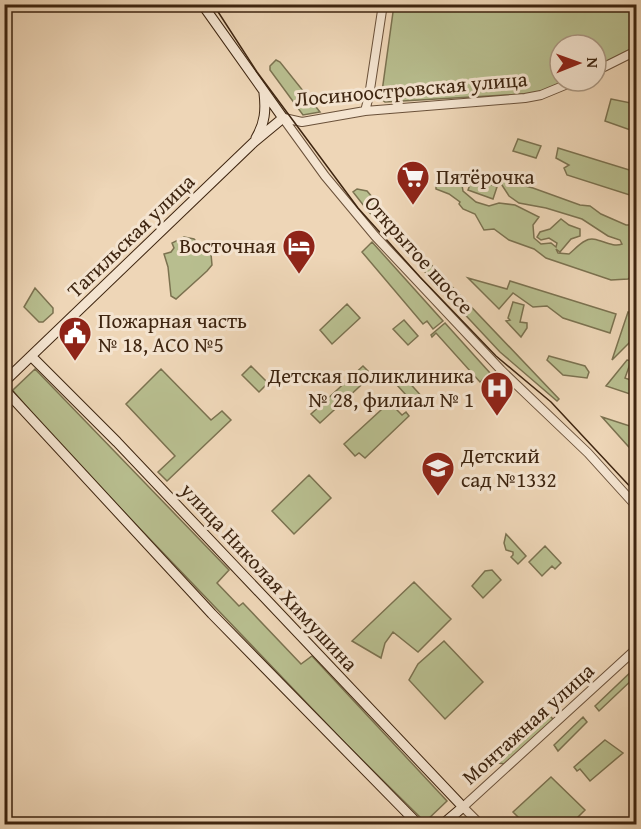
<svg xmlns="http://www.w3.org/2000/svg" width="641" height="829" font-family="'Gentium Book Plus',serif">
	<style>
		.green { fill: #b8be8f; stroke: #7b7250; stroke-width: 1.5 }
		.lines { fill: none; stroke-linecap: round; stroke-linejoin: round }
		.tertiary-casing { stroke: #6a513a; stroke-width: 10 }
		.secondary-casing { stroke: #3e2510; stroke-width: 11 }
		.tertiary { stroke: #f4e4d0; stroke-width: 8 }
		.secondary { stroke: #f4e4d0; stroke-width: 9 }
		.tram { stroke: #3e2510; stroke-width: 1.5 }
		.labels { text-anchor: middle; stroke-width: 6; stroke-linejoin: round; paint-order: stroke }
		.street-label { font-size: 21px; fill: #3e2510; stroke: #f4e4d0 }
		.poi-label { font-size: 21px; fill: #3e2510; stroke: #f4e4d0; text-anchor: start }
	</style>
	<rect width="100%" height="100%" fill="#eed6b7"/>
	<filter id="stains"><feTurbulence type="fractalNoise" baseFrequency=".00333" numOctaves="4"/><feColorMatrix values="0 0 0 0 .2 0 0 0 0 .09 0 0 0 0 .02 0 0 0 .5 -.17"/></filter>
	<radialGradient id="worn" r=".72"><stop offset=".6" stop-color="#630" stop-opacity="0"/><stop offset="1" stop-color="#630" stop-opacity=".3"/></radialGradient>
	<!-- green -->
	<path class="green" d="M 394,5 L 636,5 L 636,48 L 596,66 L 596,45 L 560,45 L 560,81 L 565,81 L 542,93 L 385,102 L 381,99 Z
		M 276,60 L 280,62 L 320,112 L 303,115 L 270,70 L 270,66 Z
		M 611,99 L 636,104 L 636,132 L 605,121 Z
		M 518,139 L 541,146 L 536,158 L 513,151 Z
		M 558,148 L 636,172 L 636,197 L 567,175 L 564,168 L 569,165 L 556,158 Z
		M 449,176 L 455,176 L 461,179 L 463,191 L 476,202 L 489,206 L 499,203 L 515,205 L 539,217 L 533,225 L 534,238 L 541,244 L 551,243 L 556,247 L 557,243 L 549,238 L 541,240 L 537,237 L 540,232 L 550,229 L 561,219 L 569,225 L 580,229 L 580,236 L 571,239 L 560,252 L 556,249 L 558,253 L 569,254 C 574,250 579,244 585,241 C 596,234 610,249 622,244 L 620,240 L 608,236 L 582,219 L 546,208 L 519,203 L 509,196 L 500,182 L 502,180 L 533,188 L 580,205 L 590,206 L 601,214 L 626,225 L 636,225 L 636,267 L 633,275 L 628,279 L 611,280 L 546,258 L 534,249 L 509,240 L 494,229 L 484,230 L 475,214 L 463,209 L 459,204 L 460,202 L 449,194 L 436,189 L 436,186 Z
		M 473,177 L 497,187 L 493,199 L 468,190 Z
		M 357,189 L 367,191 L 419,252 L 559,399 L 557,401 L 500,352 L 368,211 L 353,192 Z
		M 184,237 L 194,239 L 201,247 L 214,242 L 220,245 L 218,251 L 211,254 L 212,265 L 207,271 L 176,299 L 171,296 L 168,267 L 164,254 L 171,252 L 174,248 L 172,243 Z
		M 372,242 L 443,321 L 433,329 L 427,321 L 423,324 L 362,252 Z
		M 468,278 L 507,289 L 510,281 L 616,314 L 610,333 L 563,318 L 547,306 L 533,307 L 513,293 L 499,309 Z
		M 35,288 L 53,308 L 53,313 L 43,322 L 39,322 L 24,307 Z
		M 513,302 L 524,305 L 520,322 L 527,323 L 527,328 L 521,337 L 506,321 L 510,320 L 508,318 Z
		M 347,304 L 360,318 L 332,344 L 320,330 Z
		M 628,312 L 636,316 L 636,336 L 612,360 Z
		M 404,320 L 418,336 L 408,345 L 393,329 Z
		M 445,323 L 490,373 L 480,382 L 436,333 L 432,337 L 431,335 Z
		M 549,356 L 585,366 L 589,372 L 587,378 L 563,375 L 547,360 Z
		M 627,360 L 631,361 L 625,378 L 636,382 L 636,396 L 606,386 Z
		M 251,366 L 268,383 L 259,392 L 242,375 Z
		M 363,366 L 372,375 L 320,423 L 311,414 Z
		M 35,369 L 229,570 L 217,583 L 239,606 L 243,603 L 301,664 L 312,656 L 447,801 L 425,822 L 346,744 L 57,442 L 14,392 L 13,390 Z
		M 161,369 L 211,420 L 222,411 L 231,420 L 167,481 L 158,472 L 175,456 L 126,404 Z
		M 405,378 L 424,399 L 416,406 L 397,385 Z
		M 393,399 L 398,404 L 395,408 L 402,415 L 406,412 L 409,416 L 365,458 L 359,453 L 355,456 L 344,444 Z
		M 602,417 L 636,428 L 636,455 Z
		M 309,475 L 331,498 L 294,534 L 272,511 Z
		M 506,534 L 526,556 L 518,564 L 511,557 L 513,555 L 513,552 L 506,550 L 504,543 Z
		M 545,546 L 561,563 L 555,569 L 552,566 L 542,576 L 529,562 Z
		M 492,570 L 501,580 L 483,598 L 472,586 L 485,571 Z
		M 414,582 L 451,619 L 418,652 L 393,632 L 385,643 L 381,658 L 352,641 Z
		M 444,641 L 483,682 L 445,719 L 409,680 L 418,664 Z
		M 636,667 L 636,676 L 599,711 L 595,706 Z
		M 549,715 L 554,720 L 506,764 L 497,763 Z
		M 583,717 L 587,722 L 558,751 L 554,745 Z
		M 605,740 L 623,753 L 590,781 L 580,769 L 577,771 L 574,767 Z
		M 551,777 L 585,810 L 571,824 L 525,824 L 513,812 Z"/>
	<g class="lines">
		<!-- tertiary casing -->
		<g class="tertiary-casing">
			<path id="tertiary" d="M 596,71 L 636,51
				M 365,111 L 369,96 L 383,4
				M 283,118 L 325,176 L 375,236 L 501,370 L 588,453 L 636,506
				M 284,118 L 302,122 L 365,111 L 525,98 L 541,95 L 575,81
				M 480,824 L 463,807 L 636,649"/>
		</g>
		<!-- secondary casing -->
		<g class="secondary-casing">
			<path id="secondary" d="M 256,138 C 265,123 266,110 264,93
				M 31,356 L 117,442 L 463,807 L 443,824
				M 4,382 L 254,142 L 283,118 L 202,4
				M 4,389 L 212,614 L 418,824"/>
		</g>
		<!-- tertiary -->
		<use href="#tertiary" class="tertiary"/>
		<!-- secondary -->
		<use href="#secondary" class="secondary"/>
		<!-- tram -->
		<path class="tram" d="M 213,4 L 257,72 L 358,208 L 420,277 L 496,356 L 551,402 L 636,493"/>
	</g>
	<!-- icons -->
	<defs>
		<g id="supermarket-pin" transform="scale(1.725)"><path d="M0 17L-7.5 6A9.5 9.5 0 1 1 7.5 6Z" fill="#8f2418" stroke="#f4e4d0"/><path d="M-6-5.5h2.5l.6 2H6L4.5 2H-2.5L-4.4-4H-6ZM-1.5 3.2a1.3 1.3 0 1 0 .1 0ZM3 3.2a1.3 1.3 0 1 0 .1 0Z" fill="#fff"/></g>
		<g id="hotel-pin" transform="scale(1.725)"><path d="M0 17L-7.5 6A9.5 9.5 0 1 1 7.5 6Z" fill="#8f2418" stroke="#f4e4d0"/><path d="M-6-4.5h1.5V1H6V5H4.5V3h-9V5H-6ZM-4 0a1.8 1.8 0 1 1 3.6 0ZM.5 0V-2.5h3Q6-2.5 6 0Z" fill="#fff"/></g>
		<g id="civic-pin" transform="scale(1.725)"><path d="M0 17L-7.5 6A9.5 9.5 0 1 1 7.5 6Z" fill="#8f2418" stroke="#f4e4d0"/><path d="M-.6-6.5H3V-4.5H.6V-3L4-1V1h2V6H-6V1h2V-1L-.6-3ZM-1.2 2.5V6h2.4V2.5Z" fill="#fff"/></g>
		<g id="hospital-pin" transform="scale(1.725)"><path d="M0 17L-7.5 6A9.5 9.5 0 1 1 7.5 6Z" fill="#8f2418" stroke="#f4e4d0"/><path d="M-5-5h3v3.5h4V-5h3V5h-3V1.5h-4V5h-3Z" fill="#fff"/></g>
		<g id="school-pin" transform="scale(1.725)"><path d="M0 17L-7.5 6A9.5 9.5 0 1 1 7.5 6Z" fill="#8f2418" stroke="#f4e4d0"/><path d="M0-5L7-2L0 1L-7-2ZM-4 1L0 2.5L4 1V4Q0 6-4 4Z" fill="#fff"/></g>
	</defs>
	<g fill-rule="evenodd">
		<use href="#supermarket-pin" x="413" y="177"/>
		<use href="#hotel-pin" x="299" y="246"/>
		<use href="#civic-pin" x="75" y="333"/>
		<use href="#hospital-pin" x="497" y="388"/>
		<use href="#school-pin" x="438" y="468"/>
	</g>
	<g class="labels">
		<!-- street labels -->
		<g class="street-label">
			<text transform="translate(411 89) rotate(-5)" y="7">Лосиноостровская улица</text>
			<text transform="translate(131 236) rotate(-44)" y="7">Тагильская улица</text>
			<text transform="translate(419 255) rotate(48)" y="7">Открытое шоссе</text>
			<text transform="translate(269 577) rotate(47)" y="7">улица Николая Химушина</text>
			<text transform="translate(528 724) rotate(-42)" y="7">Монтажная улица</text>
		</g>
		<!-- poi labels -->
		<g class="poi-label">
			<text x="436" y="184">Пятёрочка</text>
			<text x="276" y="253" text-anchor="end">Восточная</text>
			<text x="98" y="328">Пожарная часть<tspan x="98" dy="24">№ 18, АСО №5</tspan></text>
			<text x="474" y="383" text-anchor="end">Детская поликлиника<tspan x="474" dy="24">№ 28, филиал № 1</tspan></text>
			<text x="461" y="463">Детский<tspan x="461" dy="24">сад №1332</tspan></text>
		</g>
	</g>
	<!-- margin -->
	<rect width="641" height="829" fill="none" stroke="#eed6b7" stroke-width="24"/>
	<rect x="6" y="6" width="629" height="817" fill="none" stroke="#3e2510" stroke-width="3"/>
	<rect x="12" y="12" width="617" height="805" fill="none" stroke="#3e2510" stroke-width="1.5"/>
	<!-- north arrow -->
	<g transform="translate(578 63) rotate(89)"><circle r="28" fill="#f4e4d0" stroke="#ab9883" stroke-width="1.5"/>
	<path d="M0-4.5L10 22L0 15L-10 22Z" fill="#8f2418"/>
	<text y="-9" font-size="16" font-weight="bold" text-anchor="middle" fill="#3e2510">N</text>
	</g>
	<rect width="100%" height="100%" filter="url(#stains)"/>
	<rect width="100%" height="100%" fill="url(#worn)"/>
</svg>
